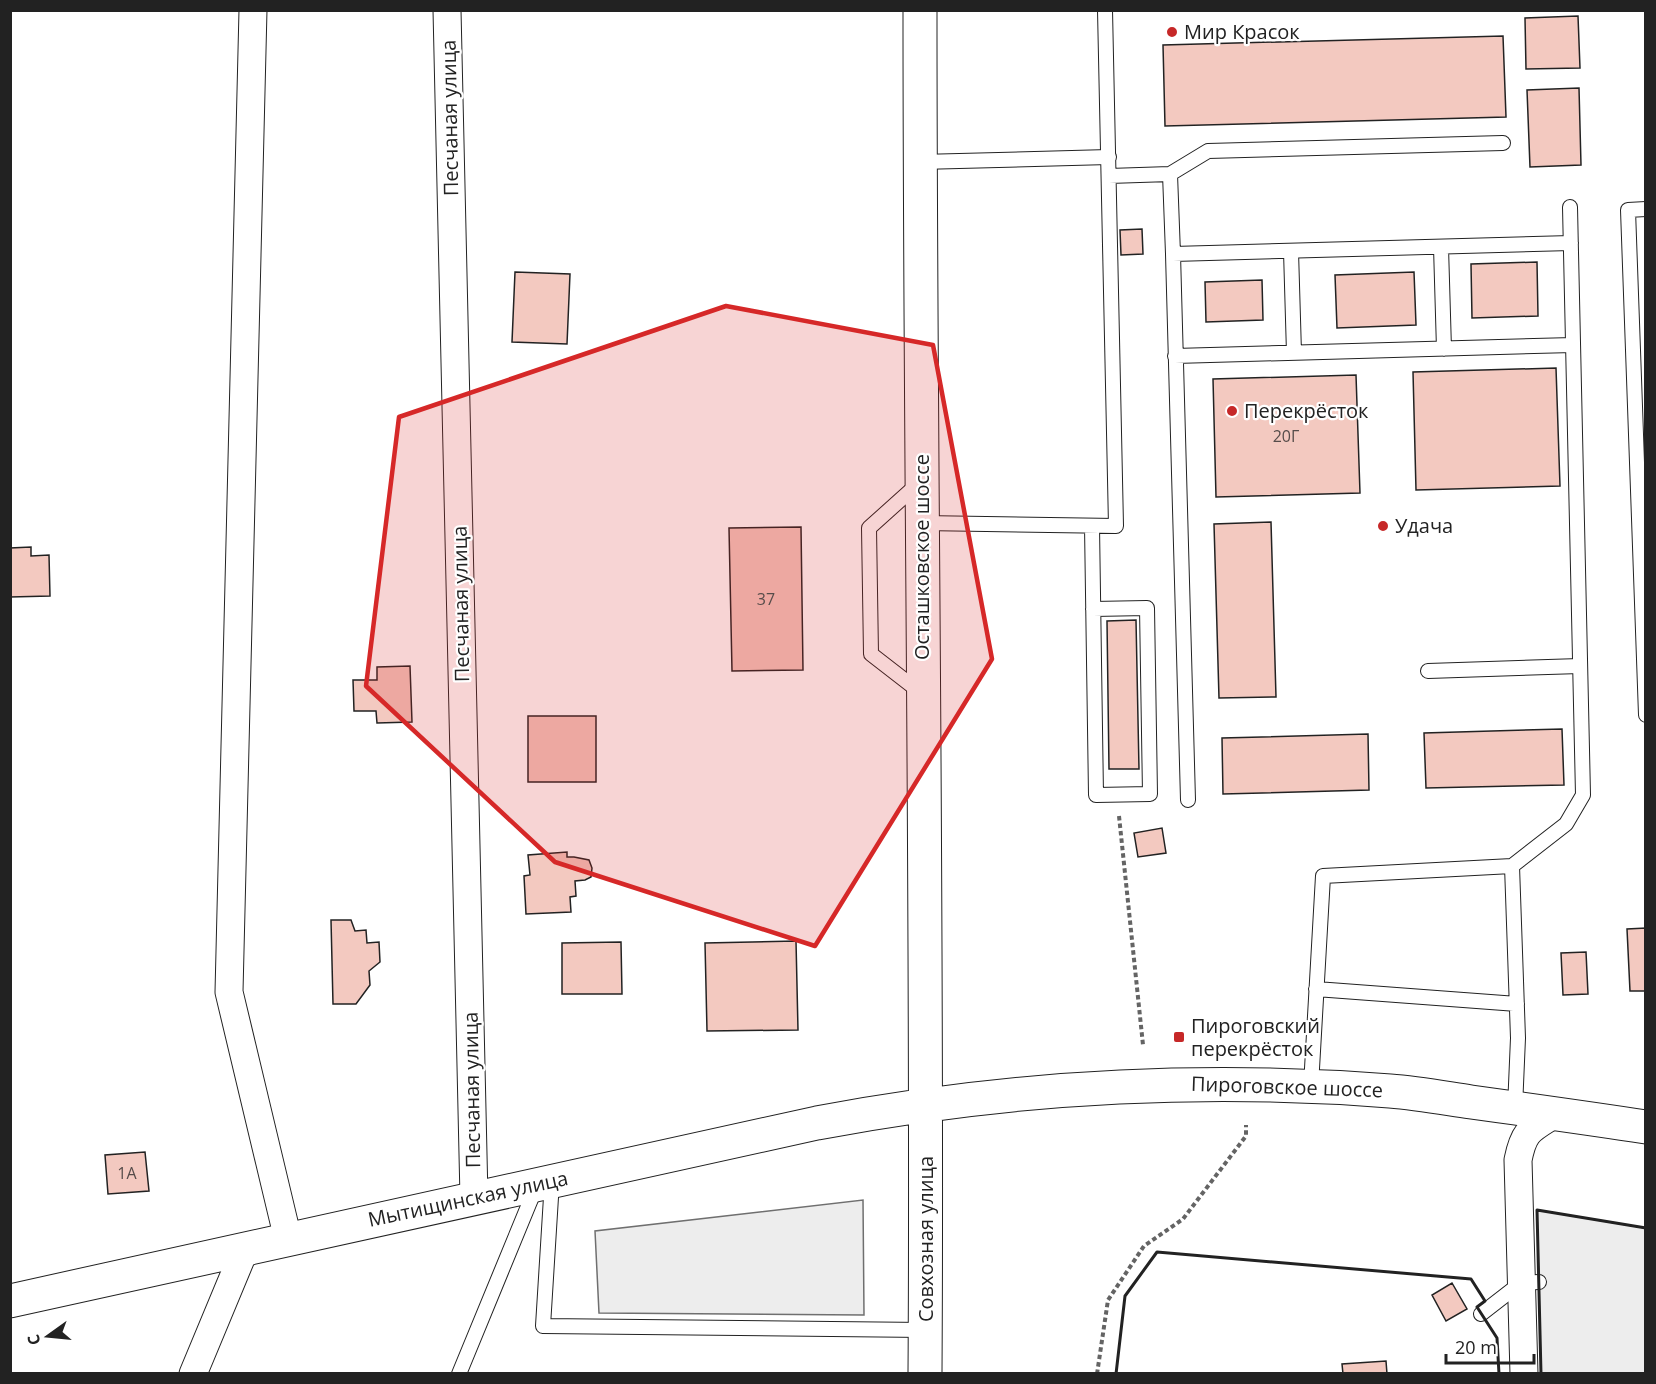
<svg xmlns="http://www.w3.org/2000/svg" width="1656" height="1384" font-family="'Open Sans',sans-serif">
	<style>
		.parking { fill: #ededed; stroke: #6f6f6f; stroke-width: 1.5 }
		.building { fill: #f3c9c0; stroke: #222; stroke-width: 1.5 }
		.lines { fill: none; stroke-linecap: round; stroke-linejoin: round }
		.lane-casing { stroke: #222; stroke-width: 16 }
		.street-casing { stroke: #222; stroke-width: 29 }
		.secondary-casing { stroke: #222; stroke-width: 35 }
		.path { stroke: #646464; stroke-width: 4; stroke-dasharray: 4.5 3; stroke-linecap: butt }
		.lane { stroke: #fff; stroke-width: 14 }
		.street { stroke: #fff; stroke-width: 27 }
		.secondary { stroke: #fff; stroke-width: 33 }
		.wall { stroke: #222; stroke-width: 3 }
		.marked { fill: #d62828; fill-opacity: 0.2; stroke: #d62828; stroke-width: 4.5; stroke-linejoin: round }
		.poi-dot { fill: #c62828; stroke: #fff; stroke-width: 2 }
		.labels { text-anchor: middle; stroke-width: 4.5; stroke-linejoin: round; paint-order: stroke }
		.number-label { font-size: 16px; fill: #564c4a }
		.poi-label { font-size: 20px; fill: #222; stroke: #fff; text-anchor: start }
		.street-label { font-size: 20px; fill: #222; stroke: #fff }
	</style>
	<rect width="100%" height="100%" fill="#fff"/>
	<!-- parking -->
	<path class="parking" d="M 863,1200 L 864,1315 L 599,1313 L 595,1231 Z
		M 1537,1210 L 1645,1228 L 1645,1373 L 1541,1373 Z"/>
	<!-- building -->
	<path class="building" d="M 1578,16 L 1580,68 L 1526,69 L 1525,18 Z
		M 1503,36 L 1506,117 L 1165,126 L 1163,45 Z
		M 1579,88 L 1581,165 L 1530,167 L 1527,90 Z
		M 1142,229 L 1143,254 L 1121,255 L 1120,230 Z
		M 1537,262 L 1538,316 L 1472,318 L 1471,264 Z
		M 515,272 L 570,274 L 567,344 L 512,342 Z
		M 1414,272 L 1416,325 L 1337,328 L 1335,275 Z
		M 1262,280 L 1263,320 L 1206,322 L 1205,282 Z
		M 1556,368 L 1560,486 L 1416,490 L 1413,372 Z
		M 1356,375 L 1360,493 L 1216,497 L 1213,379 Z
		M 1271,522 L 1276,697 L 1219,698 L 1214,524 Z
		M 801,527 L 803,670 L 732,671 L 729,528 Z
		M 31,547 L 31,556 L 49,555 L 50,596 L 10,597 L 10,548 Z
		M 1136,620 L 1139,769 L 1109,769 L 1107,621 Z
		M 410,666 L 412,722 L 377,723 L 376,711 L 354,711 L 353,680 L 377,680 L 377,667 Z
		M 528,716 L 596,716 L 596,782 L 528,782 Z
		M 1562,729 L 1564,785 L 1426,788 L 1424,733 Z
		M 1368,734 L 1369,790 L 1223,794 L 1222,738 Z
		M 1162,828 L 1166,853 L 1138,857 L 1134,833 Z
		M 567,852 L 567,857 L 574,857 L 589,860 L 592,868 L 591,877 L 585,880 L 575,881 L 576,896 L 570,897 L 571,912 L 526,914 L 524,876 L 530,875 L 528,855 Z
		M 331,920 L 351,920 L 355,931 L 366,930 L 367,943 L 379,942 L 380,962 L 369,971 L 370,985 L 356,1004 L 333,1004 Z
		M 1646,928 L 1646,991 L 1630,991 L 1627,929 Z
		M 796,941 L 798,1030 L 707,1031 L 705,943 Z
		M 621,942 L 622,994 L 562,994 L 562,943 Z
		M 1586,952 L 1588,994 L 1563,995 L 1561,953 Z
		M 145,1152 L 149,1191 L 108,1194 L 105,1155 Z
		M 1452,1283 L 1467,1309 L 1446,1321 L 1432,1295 Z
		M 1386,1361 L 1387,1374 L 1343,1374 L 1342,1364 Z"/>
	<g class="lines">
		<!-- lane casing -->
		<g class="lane-casing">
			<path id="lane" d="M 920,162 L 1109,157
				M 1170,174 L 1208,151 L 1503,143
				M 1109,176 L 1170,174 L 1173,254 L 1571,243
				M 1646,209 L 1628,210 L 1646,715
				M 1441,247 L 1444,349
				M 1291,251 L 1294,353
				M 1173,254 L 1188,800
				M 1175,356 L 1573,345
				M 918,484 L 869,528 L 871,654 L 920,692
				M 922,523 L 1116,526 L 1105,10
				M 1092,526 L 1096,795 L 1150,794 L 1147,608 L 1093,609
				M 1428,671 L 1580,666
				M 1512,866 L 1518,1038 L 1515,1108
				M 1316,989 L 1517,1004
				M 1311,1086 L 1323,876 L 1512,866 L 1566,824 L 1583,795 L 1570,207
				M 552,1181 L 543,1326 L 925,1330
				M 1481,1314 L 1521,1283 L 1539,1282
				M 459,1374 L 536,1187"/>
		</g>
		<!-- street casing -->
		<g class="street-casing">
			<path id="street" d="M 253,10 L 229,992 L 288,1239
				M 447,10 L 474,1198
				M 193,1374 L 245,1249
				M 1524,1374 L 1518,1160 C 1524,1130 1530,1130 1555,1114"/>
		</g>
		<!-- secondary casing -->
		<g class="secondary-casing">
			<path id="secondary" d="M 920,10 C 920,465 928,919 925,1374
				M 10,1301 L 817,1123 C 1007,1087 1197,1076 1390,1091 C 1417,1093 1444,1098 1471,1102 C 1529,1110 1587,1118 1646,1127"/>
		</g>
		<!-- path -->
		<path class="path" d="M 1119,816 L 1143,1045
			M 1097,1374 L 1108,1300 L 1144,1246 L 1183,1219 L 1246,1136 L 1246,1125"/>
		<!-- lane -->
		<use href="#lane" class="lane"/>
		<!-- street -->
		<use href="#street" class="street"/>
		<!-- secondary -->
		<use href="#secondary" class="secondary"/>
		<!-- wall -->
		<path class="wall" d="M 1116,1374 L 1125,1296 L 1157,1252 L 1471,1279 L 1485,1301 L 1477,1307 L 1497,1338 L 1499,1374
			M 1541,1374 L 1537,1210 L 1646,1228"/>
	</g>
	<!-- marked area -->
	<path class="marked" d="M 726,306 L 933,345 L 992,659 L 815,946 L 555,862 L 366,686 L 399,417 Z"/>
	<!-- markers -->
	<g class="poi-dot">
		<circle cx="1172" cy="32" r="6"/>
		<circle cx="1232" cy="411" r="6"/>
		<circle cx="1383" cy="526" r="6"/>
		<rect x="1173" y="1031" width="12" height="12" rx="3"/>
	</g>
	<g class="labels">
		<!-- number labels -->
		<g class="number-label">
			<text x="1286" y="442">20Г</text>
			<text x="766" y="605">37</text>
			<text x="127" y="1179">1А</text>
		</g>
		<!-- poi labels -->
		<g class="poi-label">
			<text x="1184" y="39">Мир Красок</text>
			<text x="1244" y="418">Перекрёсток</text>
			<text x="1395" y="533">Удача</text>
			<text x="1191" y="1033">Пироговский<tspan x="1191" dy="23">перекрёсток</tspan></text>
		</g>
		<!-- street labels -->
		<g class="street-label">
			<text transform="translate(450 118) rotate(-91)" y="7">Песчаная улица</text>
			<text transform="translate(922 557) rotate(-90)" y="7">Осташковское шоссе</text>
			<text transform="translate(461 604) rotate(-91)" y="7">Песчаная улица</text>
			<text transform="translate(1287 1087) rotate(2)" y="7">Пироговское шоссе</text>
			<text transform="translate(472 1090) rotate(-91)" y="7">Песчаная улица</text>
			<text transform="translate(468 1199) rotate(-12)" y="7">Мытищинская улица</text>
			<text transform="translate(926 1239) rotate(-90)" y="7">Совхозная улица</text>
		</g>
	</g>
	<!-- border -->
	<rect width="1656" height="1384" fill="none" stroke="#222222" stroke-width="24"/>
	<!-- north arrow -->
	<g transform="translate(48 1336) rotate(255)" stroke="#ffffff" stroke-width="4.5" paint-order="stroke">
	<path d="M0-4.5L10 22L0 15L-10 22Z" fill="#222222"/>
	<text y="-9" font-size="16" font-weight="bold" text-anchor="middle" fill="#222222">С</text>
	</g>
	<!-- scale -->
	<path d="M1446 1354v9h88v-9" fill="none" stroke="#222222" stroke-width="3"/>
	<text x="1455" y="1354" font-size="18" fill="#222222" stroke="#ffffff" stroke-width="4.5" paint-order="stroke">20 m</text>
</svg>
